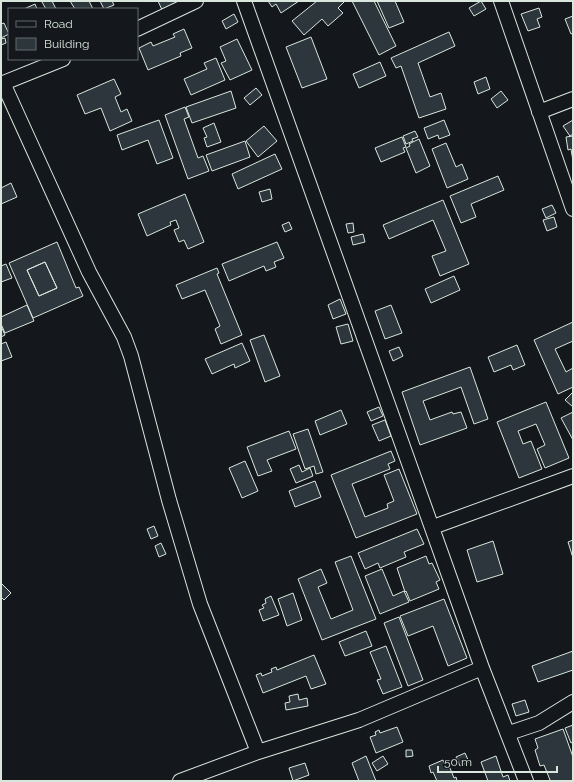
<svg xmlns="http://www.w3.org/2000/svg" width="574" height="782" font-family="Raleway,sans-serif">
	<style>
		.building { fill: #2c363c; stroke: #d8e6dc; fill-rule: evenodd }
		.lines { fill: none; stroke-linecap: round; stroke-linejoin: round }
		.minor-casing { stroke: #d8e6dc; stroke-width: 16 }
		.minor { stroke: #14181c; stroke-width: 14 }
	</style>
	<rect width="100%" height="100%" fill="#14181c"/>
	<!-- building -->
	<path class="building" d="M 45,1 L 52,1 L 56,9 L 46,9 L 42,2 Z
		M 70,1 L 89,1 L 93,9 L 75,9 Z
		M 100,1 L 112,1 L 114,5 L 104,9 Z
		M 158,1 L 188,1 L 163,12 Z
		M 268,1 L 299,1 L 281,13 L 276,4 L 272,7 Z
		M 317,1 L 343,1 L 344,2 L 338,8 L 343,13 L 328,26 L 322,19 L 304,35 L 292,21 Z
		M 352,1 L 374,1 L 396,46 L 379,55 Z
		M 377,1 L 395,1 L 404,22 L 389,28 Z
		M 481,1 L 486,9 L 474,16 L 469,8 Z
		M 35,4 L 37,9 L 24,9 Z
		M 539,8 L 542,17 L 537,19 L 540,27 L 528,31 L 521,14 Z
		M 234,14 L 238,22 L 226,29 L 222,21 Z
		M 573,16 L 573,33 L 571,34 L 565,19 Z
		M 4,23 L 9,34 L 1,38 L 1,24 Z
		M 184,29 L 192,48 L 180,53 L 181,56 L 148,70 L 139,48 L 151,42 L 153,46 L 175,37 L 173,34 Z
		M 449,32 L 455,46 L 418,63 L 430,97 L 441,93 L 446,109 L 419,118 L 401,66 L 396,68 L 391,58 Z
		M 311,37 L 327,79 L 302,88 L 286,47 Z
		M 5,38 L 6,43 L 1,45 L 1,39 Z
		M 237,39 L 252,70 L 230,80 L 221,63 L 226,61 L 220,47 Z
		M 216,58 L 225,80 L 191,95 L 184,79 L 207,69 L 204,63 Z
		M 380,62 L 386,76 L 359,88 L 353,74 Z
		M 486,77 L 490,89 L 478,94 L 474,82 Z
		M 114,79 L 121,94 L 115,97 L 121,112 L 127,109 L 132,121 L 110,131 L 101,108 L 85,114 L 77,95 Z
		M 256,88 L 262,95 L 250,105 L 244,98 Z
		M 231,91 L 236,108 L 192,123 L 186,107 Z
		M 501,91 L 508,100 L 497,108 L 491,99 Z
		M 185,107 L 189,117 L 184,119 L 198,158 L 203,156 L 209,171 L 188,179 L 165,115 Z
		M 159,120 L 173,158 L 157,164 L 148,140 L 122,150 L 117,135 Z
		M 444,120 L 450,135 L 439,139 L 438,135 L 428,139 L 424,128 Z
		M 573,120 L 573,134 L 570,136 L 563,126 Z
		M 214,123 L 221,142 L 207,147 L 204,138 L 207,137 L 203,128 Z
		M 264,126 L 277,141 L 258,157 L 246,141 Z
		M 415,131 L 418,137 L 412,139 L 413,141 L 406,144 L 403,136 Z
		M 573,136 L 573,161 L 571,149 L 568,150 L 566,137 Z
		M 402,137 L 406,147 L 403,148 L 405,152 L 381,162 L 375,148 Z
		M 419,139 L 430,166 L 416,173 L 406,148 L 410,146 L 409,144 Z
		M 245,141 L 250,157 L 212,171 L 206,155 Z
		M 446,143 L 456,167 L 462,164 L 468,179 L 447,188 L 432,149 Z
		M 275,154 L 282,169 L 238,189 L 232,174 Z
		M 498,176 L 504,190 L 471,204 L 476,217 L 461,223 L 450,196 Z
		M 11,183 L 17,197 L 1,204 L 1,188 Z
		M 270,189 L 272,199 L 262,202 L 259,192 Z
		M 185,194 L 204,242 L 188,249 L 184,240 L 179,242 L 174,230 L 179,228 L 176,220 L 170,222 L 171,225 L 147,236 L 138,214 Z
		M 443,200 L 469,264 L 440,276 L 432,256 L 446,251 L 433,220 L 389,239 L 383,225 Z
		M 552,205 L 556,213 L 546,218 L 542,209 Z
		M 554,217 L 557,227 L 547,231 L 543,220 Z
		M 289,222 L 292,229 L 285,232 L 282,225 Z
		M 353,223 L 354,232 L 348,233 L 346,224 Z
		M 363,234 L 365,242 L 353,245 L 351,237 Z
		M 57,242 L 76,288 L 79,287 L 83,296 L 33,318 L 9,263 ZM 45,262 L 57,288 L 39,296 L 27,270 Z
		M 277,242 L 284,258 L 274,262 L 276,267 L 266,271 L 264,266 L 229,281 L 222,264 Z
		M 45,262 L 57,288 L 39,296 L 27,270 Z
		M 6,264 L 12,278 L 1,282 L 1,266 Z
		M 217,268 L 219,273 L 217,274 L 242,335 L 221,344 L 215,329 L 220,326 L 205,290 L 182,299 L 176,285 Z
		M 454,276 L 460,290 L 431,303 L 425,289 Z
		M 340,299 L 346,314 L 333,319 L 328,305 Z
		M 27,305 L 34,321 L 5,333 L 1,324 L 1,317 Z
		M 391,305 L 402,333 L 385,339 L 375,311 Z
		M 573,322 L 573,341 L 555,349 L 566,372 L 573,368 L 573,387 L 558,394 L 534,340 Z
		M 348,324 L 353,341 L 341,344 L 336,327 Z
		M 1,326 L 5,335 L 1,337 Z
		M 264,335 L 280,376 L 265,382 L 250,340 Z
		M 6,342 L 12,357 L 1,361 L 1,344 Z
		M 242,343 L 250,361 L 235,368 L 234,364 L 212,374 L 205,359 Z
		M 517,345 L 525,365 L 513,370 L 511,365 L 494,372 L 488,357 Z
		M 399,347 L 403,356 L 393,361 L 389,351 Z
		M 470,367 L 488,419 L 474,424 L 461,387 L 423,401 L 430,420 L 452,412 L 453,414 L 461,412 L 467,428 L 420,445 L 402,392 Z
		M 573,392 L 573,407 L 565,400 Z
		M 546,402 L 569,458 L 545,468 L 537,449 L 545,445 L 536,424 L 518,431 L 523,444 L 531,441 L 542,469 L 519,478 L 497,422 Z
		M 379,407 L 383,416 L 371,421 L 367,412 Z
		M 341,410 L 347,424 L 320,435 L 315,421 Z
		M 573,412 L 573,440 L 561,418 Z
		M 385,420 L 391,436 L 379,441 L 372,425 Z
		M 308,429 L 323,472 L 316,474 L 314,466 L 305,469 L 293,434 Z
		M 289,431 L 296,449 L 267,460 L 272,471 L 258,476 L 247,447 Z
		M 391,451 L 395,461 L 388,464 L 390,469 L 352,484 L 365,517 L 388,508 L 387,504 L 394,501 L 384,475 L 399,469 L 417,514 L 356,538 L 331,475 Z
		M 245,461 L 258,491 L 242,498 L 229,468 Z
		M 299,465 L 302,472 L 310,468 L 313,476 L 296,483 L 290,469 Z
		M 315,481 L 321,497 L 295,507 L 289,491 Z
		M 154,526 L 158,536 L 151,539 L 147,529 Z
		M 417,529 L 424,544 L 404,552 L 406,557 L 380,568 L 378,563 L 365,569 L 358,553 Z
		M 573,540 L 573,558 L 568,542 Z
		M 493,541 L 503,574 L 477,582 L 467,550 Z
		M 161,543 L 166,554 L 159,557 L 155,546 Z
		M 351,556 L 376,619 L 322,640 L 298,579 L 321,569 L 327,583 L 318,587 L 331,619 L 353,610 L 335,562 Z
		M 426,556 L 429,564 L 432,563 L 440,580 L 436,582 L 439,589 L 410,601 L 406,591 L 405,592 L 397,568 Z
		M 382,569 L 393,596 L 404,591 L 409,602 L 380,614 L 365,576 Z
		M 1,583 L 11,593 L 4,600 L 1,597 Z
		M 293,593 L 302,620 L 287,626 L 278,599 Z
		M 271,596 L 279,615 L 263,621 L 259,610 L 264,608 L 262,605 L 266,603 L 265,599 Z
		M 444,599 L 467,658 L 448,666 L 433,626 L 408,636 L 400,616 Z
		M 399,617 L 423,680 L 408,686 L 384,623 Z
		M 366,631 L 372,646 L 345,656 L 339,642 Z
		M 386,646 L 402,687 L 383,694 L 377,680 L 381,679 L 370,652 Z
		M 573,651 L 573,670 L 538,682 L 532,666 Z
		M 314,655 L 326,684 L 311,689 L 306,676 L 263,693 L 256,675 L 261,673 L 262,676 L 272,672 L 271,669 L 276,667 L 277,670 Z
		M 298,694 L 299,700 L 307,698 L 308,706 L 286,710 L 285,703 L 290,702 L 289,696 Z
		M 525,700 L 529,712 L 516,716 L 512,704 Z
		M 573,725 L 573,742 L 571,743 L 565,728 Z
		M 397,727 L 403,742 L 376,753 L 370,737 L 376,735 L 375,732 L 379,730 L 380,733 Z
		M 563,729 L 573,757 L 573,781 L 547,781 L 550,780 L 544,765 L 540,766 L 535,750 L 538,748 L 535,739 Z
		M 406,750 L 412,750 L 413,756 L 406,757 Z
		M 465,753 L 469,762 L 460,766 L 456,757 Z
		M 366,756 L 376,781 L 359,781 L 352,763 Z
		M 383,756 L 388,764 L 377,771 L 372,763 Z
		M 496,756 L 503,777 L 508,775 L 510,781 L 488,781 L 481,762 Z
		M 443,760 L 446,769 L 450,768 L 454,778 L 456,777 L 457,781 L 437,781 L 433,772 L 431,773 L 429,766 Z
		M 305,763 L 309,775 L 293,781 L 289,768 Z"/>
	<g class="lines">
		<!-- minor casing -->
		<g class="minor-casing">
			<path id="minor" d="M 244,1 L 482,668 L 526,781
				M 501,1 L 573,209
				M 137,29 L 196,1
				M 3,83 L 89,272 L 124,337 L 131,356 L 169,500 L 200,604 L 258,752
				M 1,84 L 63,59
				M 539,112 L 573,99
				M 433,527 L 573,476
				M 509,733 L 539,723 L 573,702
				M 180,781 L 258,752 L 359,720 L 482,668"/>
		</g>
		<!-- minor -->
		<use href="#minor" class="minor"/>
	</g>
	<!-- border -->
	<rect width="574" height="782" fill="none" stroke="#d8e6dc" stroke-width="4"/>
	<!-- legend -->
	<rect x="8" y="8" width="130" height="52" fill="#14181c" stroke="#626a69"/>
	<rect x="16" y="21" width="20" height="6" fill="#14181c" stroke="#626a69"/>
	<text x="44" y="28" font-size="12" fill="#d8e6dc">Road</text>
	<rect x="16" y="38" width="20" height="12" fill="#2c363c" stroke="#626a69"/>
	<text x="44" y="48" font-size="12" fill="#d8e6dc">Building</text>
	<!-- scale -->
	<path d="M438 766v6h119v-6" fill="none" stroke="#d8e6dc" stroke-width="2"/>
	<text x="444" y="766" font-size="12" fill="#d8e6dc" stroke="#14181c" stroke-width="3" paint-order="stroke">50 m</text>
</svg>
